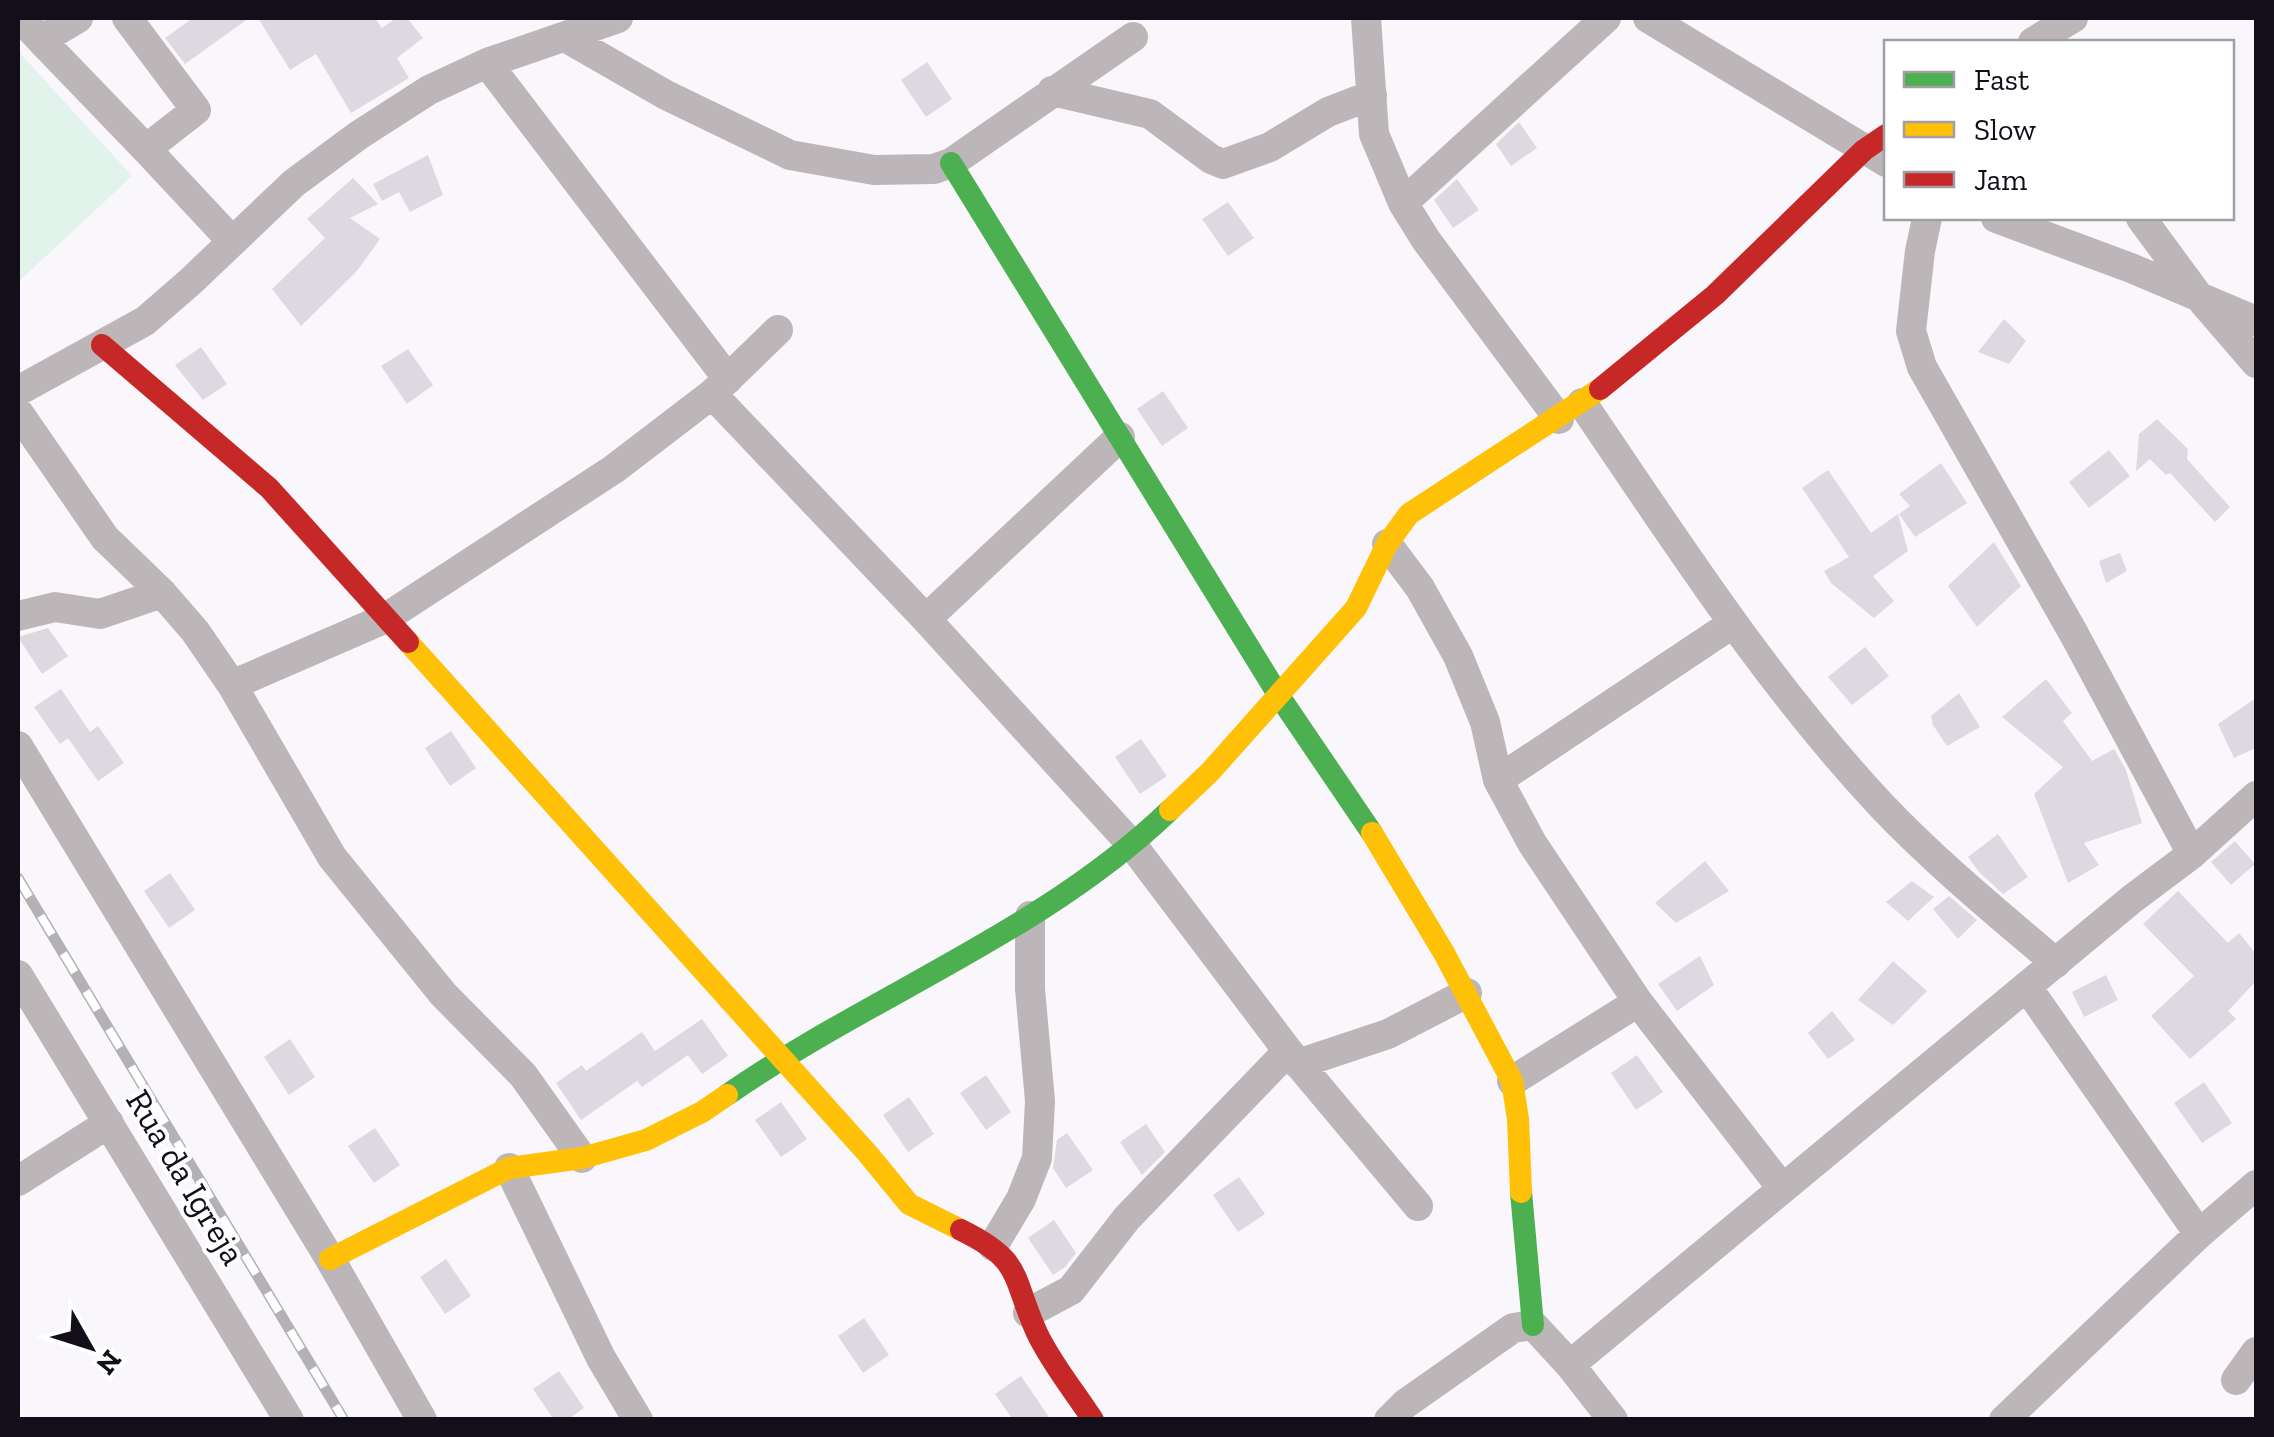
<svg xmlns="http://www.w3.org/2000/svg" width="2274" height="1437" font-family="'Zilla Slab',serif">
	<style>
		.green { fill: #e2f3ec }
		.building { fill: #ded9e1 }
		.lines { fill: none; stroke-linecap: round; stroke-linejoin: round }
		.street { stroke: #bcb6b8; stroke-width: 30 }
		.fast { stroke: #4caf50; stroke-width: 22 }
		.slow { stroke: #ffc107; stroke-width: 22 }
		.jam { stroke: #c62828; stroke-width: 22 }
		.rail-casing { stroke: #b4b1b4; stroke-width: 11 }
		.rail { stroke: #fff; stroke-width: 8; stroke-dasharray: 22; stroke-linecap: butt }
		.labels { text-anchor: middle; stroke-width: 8; stroke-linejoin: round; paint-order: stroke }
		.street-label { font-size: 35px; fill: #120e1a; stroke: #fff }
	</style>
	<rect width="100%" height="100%" fill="#f9f7fb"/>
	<!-- green -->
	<path class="green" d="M 18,51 L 132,176 L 18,282 Z"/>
	<!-- building -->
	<path class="building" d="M 193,18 L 249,18 L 185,64 L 165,38 Z
		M 258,18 L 375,18 L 382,28 L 396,18 L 407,18 L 423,38 L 397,58 L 409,78 L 351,113 L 316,54 L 290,70 Z
		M 927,62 L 952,99 L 926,117 L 901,80 Z
		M 1519,122 L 1537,148 L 1511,166 L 1496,144 Z
		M 428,155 L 443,195 L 410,212 L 399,192 L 382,201 L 373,184 Z
		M 353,178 L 378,204 L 350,218 L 380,239 L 357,271 L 301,326 L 272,289 L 325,238 L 307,219 Z
		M 1457,179 L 1479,210 L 1453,228 L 1434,200 Z
		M 1228,202 L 1254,238 L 1228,256 L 1202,219 Z
		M 2004,319 L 2026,341 L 2009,364 L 1978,352 Z
		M 201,347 L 227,384 L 203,400 L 175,365 Z
		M 408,349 L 433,385 L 407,404 L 381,366 Z
		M 1163,391 L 1188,428 L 1162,446 L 1137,409 Z
		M 2157,419 L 2188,449 L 2187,459 L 2230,507 L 2215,522 L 2170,473 L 2166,475 L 2150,459 L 2136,471 L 2139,434 Z
		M 2109,450 L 2130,476 L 2089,508 L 2069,482 Z
		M 1941,463 L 1967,503 L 1915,537 L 1899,514 L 1910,506 L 1899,494 Z
		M 1828,470 L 1871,533 L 1898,514 L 1908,551 L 1873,576 L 1894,601 L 1874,618 L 1831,583 L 1824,571 L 1849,557 L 1802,488 Z
		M 1994,542 L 2021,586 L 1977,627 L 1948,586 Z
		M 2120,553 L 2127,571 L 2106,583 L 2099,561 Z
		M 48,628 L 68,656 L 42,674 L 18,637 Z
		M 1865,647 L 1889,676 L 1852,705 L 1828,677 Z
		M 2046,679 L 2072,713 L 2063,721 L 2092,761 L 2114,749 L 2117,754 L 2126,770 L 2142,823 L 2084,843 L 2099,865 L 2068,883 L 2034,794 L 2063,767 L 2002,717 Z
		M 61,689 L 90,732 L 98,726 L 124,763 L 98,781 L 68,738 L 60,744 L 34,707 Z
		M 1959,693 L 1980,727 L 1947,746 L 1933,725 L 1931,716 Z
		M 2256,698 L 2256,748 L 2234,758 L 2218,724 Z
		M 451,731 L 476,768 L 450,786 L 425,748 Z
		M 1141,739 L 1167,776 L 1140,794 L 1115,757 Z
		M 1998,834 L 2028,877 L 2003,894 L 1979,872 L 1968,857 Z
		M 2235,841 L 2255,864 L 2231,885 L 2211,862 Z
		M 1705,861 L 1729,891 L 1676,923 L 1655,903 Z
		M 170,873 L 195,910 L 169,928 L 144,891 Z
		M 1912,881 L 1934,897 L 1908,921 L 1886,902 Z
		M 2178,891 L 2228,943 L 2239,933 L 2256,954 L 2256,981 L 2228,1011 L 2236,1019 L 2190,1059 L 2151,1016 L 2194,976 L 2143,924 Z
		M 1949,896 L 1977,920 L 1958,939 L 1933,909 Z
		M 1700,956 L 1714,985 L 1677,1011 L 1658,984 Z
		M 1893,961 L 1927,991 L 1893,1025 L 1858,1000 Z
		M 2106,975 L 2118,1000 L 2084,1017 L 2072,992 Z
		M 1832,1011 L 1855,1040 L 1828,1059 L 1808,1033 Z
		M 702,1019 L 728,1056 L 702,1074 L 688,1055 L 642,1087 L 637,1081 L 581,1120 L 556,1083 L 582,1065 L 586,1071 L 642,1032 L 655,1051 Z
		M 290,1039 L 315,1077 L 289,1095 L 264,1057 Z
		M 1637,1055 L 1663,1092 L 1636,1110 L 1611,1073 Z
		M 986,1075 L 1011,1112 L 986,1130 L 960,1093 Z
		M 2204,1082 L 2232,1123 L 2202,1143 L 2174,1103 Z
		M 909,1097 L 934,1134 L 908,1152 L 883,1115 Z
		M 781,1102 L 807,1139 L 781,1157 L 755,1120 Z
		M 1146,1124 L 1165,1152 L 1142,1175 L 1120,1142 Z
		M 375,1128 L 400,1165 L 374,1183 L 348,1146 Z
		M 1067,1133 L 1093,1170 L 1066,1188 L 1053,1168 L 1057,1140 Z
		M 1239,1177 L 1265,1214 L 1238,1232 L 1213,1195 Z
		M 1054,1220 L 1076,1253 L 1065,1267 L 1053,1275 L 1028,1238 Z
		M 446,1259 L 471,1296 L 445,1314 L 420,1277 Z
		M 864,1318 L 889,1355 L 863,1373 L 838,1336 Z
		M 559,1371 L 584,1408 L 567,1420 L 554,1420 L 533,1389 Z
		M 1021,1376 L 1051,1420 L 1013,1420 L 995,1394 Z"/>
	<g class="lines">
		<!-- street -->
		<path class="street" d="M 20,18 L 41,40 L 78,18
			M 127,18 L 196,110 L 146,149 L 232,241
			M 1366,18 L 1374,134 L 1403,203 L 1426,240 L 1559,419
			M 1648,18 L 1886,162
			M 565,37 L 666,95 L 790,155 L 874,170 L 934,169 L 951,163 L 1133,37
			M 41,40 L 146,149
			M 2033,42 L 2073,18
			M 487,63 L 728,379
			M 1052,91 L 1150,114 L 1211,159 L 1223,164 L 1270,147 L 1328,112 L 1372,95
			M 1403,203 L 1606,18
			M 1927,218 L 1920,251 L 1911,331 L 1922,367 L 2074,634 L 2192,854
			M 1996,218 L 2131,268 L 2256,321
			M 2141,218 L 2199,297 L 2256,363
			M 18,391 L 145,321 L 190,282 L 294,183 L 359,135 L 429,90 L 487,63 L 618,18
			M 712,394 L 926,619 L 1133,846 L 1288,1051 L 1418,1206
			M 1582,403 C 1676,541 1766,682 1881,805 C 1935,862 1996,912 2056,963
			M 18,412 L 105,538 L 162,593 L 195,631 L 232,685 L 332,857 L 443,994 L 523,1075 L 582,1158
			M 1387,544 L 1420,588 L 1458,656 L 1485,722 L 1498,780 L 1532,843 L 1638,1002 L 1782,1188
			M 18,616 L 55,607 L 100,614 L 162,593
			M 926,619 L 1120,437
			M 232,685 L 384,619 L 614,469 L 712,394 L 778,330
			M 18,746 L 330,1259 L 422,1420
			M 1498,780 L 1732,624
			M 18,975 L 289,1420
			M 2027,987 L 2199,1234
			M 1298,1064 L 1388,1034 L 1467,993
			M 1512,1081 L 1638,1002
			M 509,1168 L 601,1358 L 638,1420
			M 18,1181 L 109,1123
			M 993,1246 L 1021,1199 L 1037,1158 L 1040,1101 L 1030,989 L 1030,916
			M 1028,1313 L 1071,1290 L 1127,1218 L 1288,1051
			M 1570,1365 L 1613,1420
			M 2236,1380 L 2256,1352
			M 1389,1420 L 1405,1404 L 1513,1328 L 1533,1325 L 1570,1365 L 2132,899 L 2192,854 L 2256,796
			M 2004,1420 L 2199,1234 L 2256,1185"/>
		<!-- fast -->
		<path class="fast" d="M 951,163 L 1279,696 L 1372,833
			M 727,1095 C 871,995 1043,932 1170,810
			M 1521,1192 L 1533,1325"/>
		<!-- slow -->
		<path class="slow" d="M 408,642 L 868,1154 L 909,1204 L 961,1230
			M 1170,810 L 1210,772 L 1356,608 L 1387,544 L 1409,514 L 1600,389
			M 1372,833 L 1444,953 L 1512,1081 L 1518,1119 L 1521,1192
			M 330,1259 L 509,1168 L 582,1158 L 646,1140 L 702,1112 L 727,1095"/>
		<!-- jam -->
		<path class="jam" d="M 102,345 L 269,488 L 408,642
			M 1600,389 L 1715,295 L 1864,150 L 1886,135
			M 961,1230 C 1024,1261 1011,1276 1037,1333 C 1051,1363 1075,1392 1093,1420"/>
		<!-- rail casing -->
		<g class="rail-casing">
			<path id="rail" d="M 18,878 L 344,1420"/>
		</g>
		<!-- rail -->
		<use href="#rail" class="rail"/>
	</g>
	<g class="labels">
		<!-- street labels -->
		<g class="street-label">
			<text transform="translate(186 1177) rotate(59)" y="12">Rua da Igreja</text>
		</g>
	</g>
	<!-- border -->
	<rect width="2274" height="1437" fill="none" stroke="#120e1a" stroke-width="40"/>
	<!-- legend -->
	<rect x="1884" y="40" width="350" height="180" fill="#ffffff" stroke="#a09fa3" stroke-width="2.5"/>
	<rect x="1904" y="72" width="50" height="15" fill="#4caf50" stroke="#a09fa3" stroke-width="2.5"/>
	<text x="1974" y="90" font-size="30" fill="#120e1a">Fast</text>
	<rect x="1904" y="122" width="50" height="15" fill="#ffc107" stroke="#a09fa3" stroke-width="2.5"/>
	<text x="1974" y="140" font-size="30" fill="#120e1a">Slow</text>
	<rect x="1904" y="172" width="50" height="15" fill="#c62828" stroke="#a09fa3" stroke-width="2.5"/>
	<text x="1974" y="190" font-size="30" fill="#120e1a">Jam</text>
	<!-- north arrow -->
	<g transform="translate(90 1347) rotate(129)" stroke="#ffffff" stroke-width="8" paint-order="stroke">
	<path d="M0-8L18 38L0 25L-18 38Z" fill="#120e1a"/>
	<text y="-15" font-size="28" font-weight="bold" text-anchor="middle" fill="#120e1a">N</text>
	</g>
</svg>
